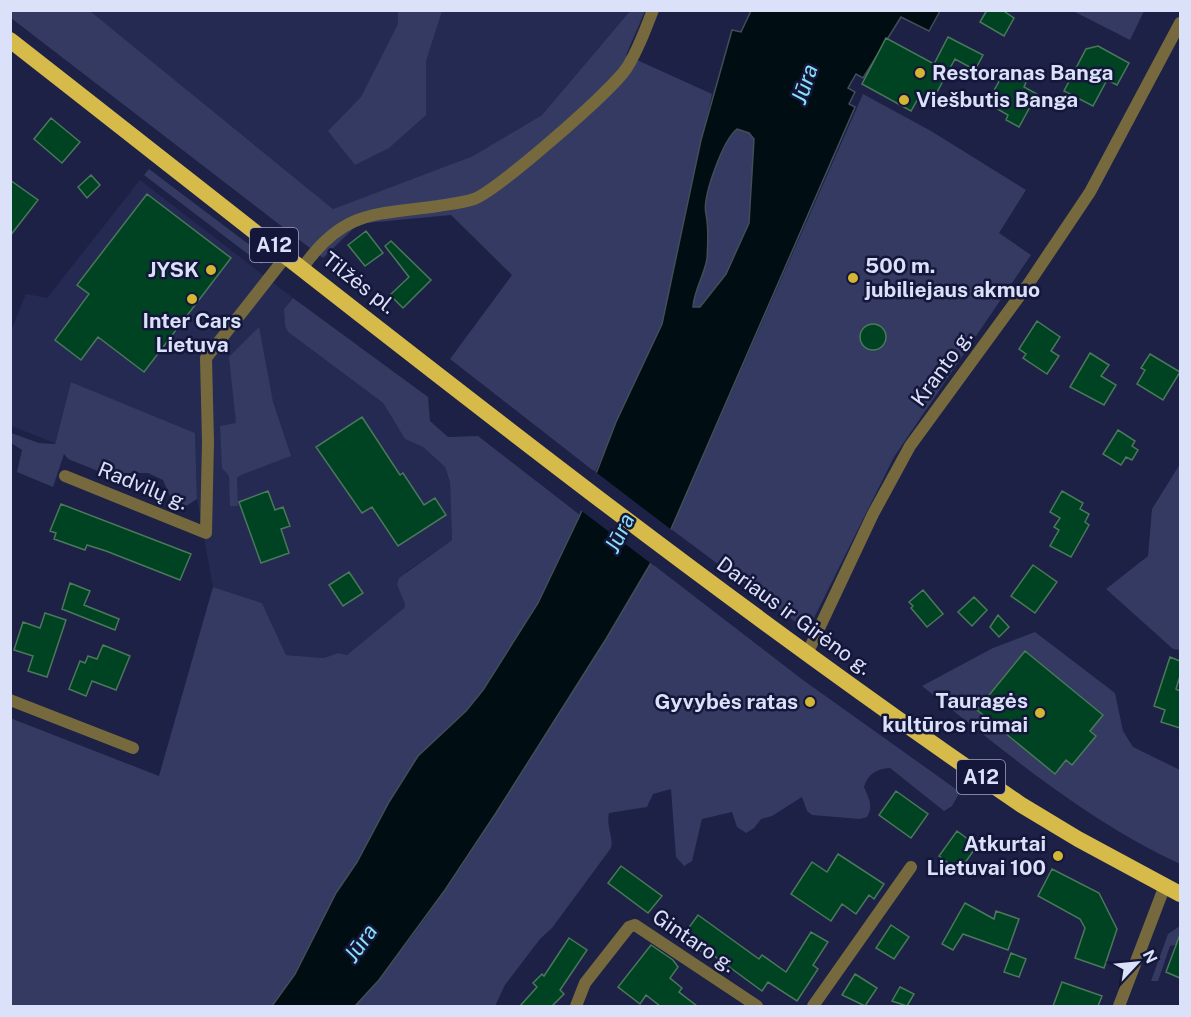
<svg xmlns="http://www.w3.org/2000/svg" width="1191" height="1017" font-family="'Public Sans',sans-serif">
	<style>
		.built { fill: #252a53 }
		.green { fill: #343a62 }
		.water { fill: #000e13; stroke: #424d58; stroke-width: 1.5; fill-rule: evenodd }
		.pier { fill: #1c2145 }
		.building { fill: #004323; stroke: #4b785b; stroke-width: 1.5 }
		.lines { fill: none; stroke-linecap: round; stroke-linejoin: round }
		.minor { stroke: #75693d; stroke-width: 12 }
		.trunk { stroke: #d6ba4a; stroke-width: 16 }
		.poi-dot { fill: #d4b635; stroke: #14173a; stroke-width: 2 }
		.labels { text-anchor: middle; stroke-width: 5; stroke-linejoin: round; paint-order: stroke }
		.shield { fill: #14173a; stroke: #9fa4c0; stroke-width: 1.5 }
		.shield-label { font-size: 20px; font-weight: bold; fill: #dbe1f9 }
		.poi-label { font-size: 21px; font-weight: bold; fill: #dbe1f9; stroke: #14173a; text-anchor: end }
		.street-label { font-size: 21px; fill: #dbe1f9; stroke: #14173a }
		.water-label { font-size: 22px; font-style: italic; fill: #88e2f8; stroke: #14173a }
	</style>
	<rect width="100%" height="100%" fill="#1c2145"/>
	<!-- built -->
	<path class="built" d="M 90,11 L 630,11 L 542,115 L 473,156 L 333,209 Z
		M 140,180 L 293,298 L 284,309 L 285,326 L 288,332 L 383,403 L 405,439 L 423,447 L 445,467 L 450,482 L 452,540 L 406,572 L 397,585 L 405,604 L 404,608 L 347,655 L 338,653 L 324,658 L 286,655 L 262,603 L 213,587 L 197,499 L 195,433 L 71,382 L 55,443 L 11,426 L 10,333 L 26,294 L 47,298 Z"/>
	<!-- green -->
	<path class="green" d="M 10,11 L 90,11 L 333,209 L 473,156 L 542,115 L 630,11 L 645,11 L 626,55 L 712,94 L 662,324 L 595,472 L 450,359 L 512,275 L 451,215 L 366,223 L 354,228 L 323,258 L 11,18 Z
		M 398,11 L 442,11 L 426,61 L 426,115 L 389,148 L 355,165 L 328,131 L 361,97 L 398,24 Z
		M 1073,11 L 1144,11 L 1130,40 Z
		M 863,94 L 931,131 L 1026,190 L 999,233 L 1031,255 L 894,457 L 813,620 L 801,626 L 671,529 Z
		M 737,129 L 749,133 L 754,139 L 749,223 L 726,274 L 700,307 L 693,308 C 694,289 705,273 707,254 C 708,240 708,227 706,214 C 702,197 723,140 737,129 Z
		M 149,169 L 267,258 L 261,264 L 144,175 Z
		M 293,298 L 428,397 L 430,421 L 448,437 L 478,436 L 580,515 L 538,603 L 483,689 L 466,711 L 418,756 L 389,802 L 357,862 L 336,893 L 295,974 L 272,1006 L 11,1006 L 10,718 L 159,776 L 213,587 L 262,603 L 286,655 L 324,658 L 338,653 L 347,655 L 404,608 L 405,604 L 397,585 L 399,578 L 452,540 L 450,482 L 445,467 L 423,447 L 405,439 L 383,403 L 288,332 L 285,326 L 284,309 Z
		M 259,327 L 273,402 L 291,456 L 241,475 L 237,478 L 238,506 L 230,506 L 229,476 L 222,468 L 220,426 L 236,423 L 229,357 Z
		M 71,382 L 195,433 L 197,499 L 186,506 L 170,496 L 163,480 L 148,473 L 103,473 L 68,459 L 64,454 L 53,487 L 17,472 L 22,450 L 11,443 L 11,433 L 39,443 L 55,444 Z
		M 1180,464 L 1180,650 L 1173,649 L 1106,589 L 1148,556 L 1152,509 Z
		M 651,563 L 803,680 L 960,792 L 952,806 L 944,811 L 890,768 C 876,769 868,774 864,787 C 868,797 874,806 867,817 L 860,819 L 812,815 L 807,811 L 802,797 L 772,816 L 761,819 L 754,828 L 746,833 L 737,827 L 732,812 L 702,819 L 692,861 L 684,866 L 676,857 L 671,789 L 653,794 L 647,807 L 609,813 C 606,827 614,838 611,848 L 552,928 L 540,939 L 505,985 L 495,1006 L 355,1006 C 415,940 464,864 512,788 C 559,714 606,639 651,563 Z
		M 1035,632 L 1115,693 L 1123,731 L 1133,747 L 1180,770 L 1180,864 C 1085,820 1004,751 922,686 L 993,648 Z
		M 1180,926 L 1180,944 L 1170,946 L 1158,981 L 1151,981 L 1168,934 Z"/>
	<!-- water -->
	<path class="water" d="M 751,11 L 940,11 L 929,31 L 901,17 L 863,78 L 856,74 L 848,88 L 855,92 L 849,104 L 855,107 L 671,529 L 606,639 L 496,813 L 445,890 L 379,980 L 355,1006 L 272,1006 L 295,974 L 336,893 L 357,862 L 389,802 L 418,756 L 466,711 L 483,690 L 538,603 L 580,515 L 616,422 L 662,324 L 701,140 L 732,30 L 741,32 ZM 737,129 L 749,133 L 754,139 L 749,223 L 726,274 L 700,307 L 693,307 C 694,290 704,276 707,259 C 708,244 709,228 706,214 C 702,197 723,140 737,129 Z"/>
	<!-- pier -->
	<path class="pier" d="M 593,470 L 673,531 L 653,565 L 579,509 Z"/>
	<!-- building -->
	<path class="building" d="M 987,10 L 1002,10 L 1014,18 L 1004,36 L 980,22 Z
		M 948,37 L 983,55 L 975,70 L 955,59 L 931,103 L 919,97 L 911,111 L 862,84 L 886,38 L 934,64 Z
		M 1098,46 L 1129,63 L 1117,85 L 1107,80 L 1093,106 L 1064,91 L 1086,49 Z
		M 1006,69 L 1027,80 L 1024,87 L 1037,94 L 1019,127 L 1006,120 L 1008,115 L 987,103 Z
		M 51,118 L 80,142 L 62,163 L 34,139 Z
		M 91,175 L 100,185 L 87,198 L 78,187 Z
		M 10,180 L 38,200 L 10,236 Z
		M 147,194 L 231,258 L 144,372 L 98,337 L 81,360 L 55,340 L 89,294 L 77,285 Z
		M 366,231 L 383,253 L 365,266 L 348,245 Z
		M 391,241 L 431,280 L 403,308 L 390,295 L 409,277 L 385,246 Z
		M 1037,321 L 1060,337 L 1051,351 L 1059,356 L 1047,374 L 1023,358 L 1026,354 L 1019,349 Z
		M860 337a13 13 0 1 1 26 0a13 13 0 1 1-26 0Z
		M 1090,353 L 1109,365 L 1101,376 L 1116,385 L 1104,405 L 1070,387 Z
		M 1150,354 L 1180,372 L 1163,400 L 1137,384 L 1145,370 L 1141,368 Z
		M 362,417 L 400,475 L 403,473 L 424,505 L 435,498 L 446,515 L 398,546 L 372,507 L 362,513 L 316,447 Z
		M 1118,430 L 1135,441 L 1132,446 L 1138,450 L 1132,460 L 1126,457 L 1121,465 L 1103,454 Z
		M 268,491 L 275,510 L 283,507 L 290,526 L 281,529 L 289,553 L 261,563 L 239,502 Z
		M 1062,491 L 1083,503 L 1080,509 L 1089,514 L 1085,522 L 1089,525 L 1071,557 L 1050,546 L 1059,530 L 1054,527 L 1060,518 L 1050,512 Z
		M 61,504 L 191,554 L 180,580 L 106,551 L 87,545 L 85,550 L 54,539 L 56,533 L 50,531 Z
		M 1033,565 L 1057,582 L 1035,613 L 1011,596 Z
		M 349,572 L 363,593 L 343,606 L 329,585 Z
		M 70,583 L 90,591 L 84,605 L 119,619 L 115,630 L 62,609 Z
		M 923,590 L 943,614 L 927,627 L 911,608 L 913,606 L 909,602 Z
		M 974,597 L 987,610 L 972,626 L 958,612 Z
		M 45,613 L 66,620 L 47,677 L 28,671 L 33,656 L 14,650 L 23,622 L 40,628 Z
		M 998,615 L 1009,627 L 999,637 L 990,627 Z
		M 103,645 L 130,656 L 116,690 L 92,681 L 86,696 L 69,689 L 80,661 L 85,663 L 88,656 L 97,659 Z
		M 1025,651 L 1103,715 L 1090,731 L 1096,736 L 1072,765 L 1066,760 L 1055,774 L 977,710 Z
		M 1170,657 L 1180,661 L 1180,676 L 1176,689 L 1180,691 L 1180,728 L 1161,722 L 1165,710 L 1154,706 Z
		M 896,791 L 928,814 L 911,838 L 879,815 Z
		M 957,831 L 977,846 L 959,871 L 939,856 Z
		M 838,854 L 884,884 L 874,899 L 869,895 L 856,914 L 842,904 L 831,921 L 791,894 L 812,862 L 827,872 Z
		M 621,866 L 662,896 L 648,913 L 608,883 Z
		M 1052,869 L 1099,893 L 1117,929 L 1104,968 L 1075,958 L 1085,928 L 1080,919 L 1038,896 Z
		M 965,903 L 994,919 L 996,911 L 1019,919 L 1008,950 L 963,934 L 953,950 L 942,944 Z
		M 698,915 L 759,959 L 762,955 L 786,972 L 811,932 L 828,942 L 813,965 L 818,969 L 797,1001 L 768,982 L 762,991 L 706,950 L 703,953 L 682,937 Z
		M 891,925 L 909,937 L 894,959 L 876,948 Z
		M 1179,937 L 1180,938 L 1180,978 L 1166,972 Z
		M 569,938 L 587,950 L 560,990 L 564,994 L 552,1006 L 520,1006 L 537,987 L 533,983 L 542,974 L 544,976 Z
		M 651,945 L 673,960 L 678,967 L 670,978 L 682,988 L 679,992 L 697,1006 L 660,1006 L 646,995 L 640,1004 L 618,987 Z
		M 1011,953 L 1026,959 L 1019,977 L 1004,972 Z
		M 855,974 L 877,988 L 865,1006 L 842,995 Z
		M 1062,982 L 1102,996 L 1098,1006 L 1053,1006 Z
		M 900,987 L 914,994 L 907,1006 L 892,1001 Z"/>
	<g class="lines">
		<!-- minor -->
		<path class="minor" d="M 303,267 C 344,210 374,215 438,206 C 450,204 462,203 474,199 C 497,191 611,91 626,69 C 638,51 645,30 653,10
			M 65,476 L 206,533 L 208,442 L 206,358 L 287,255
			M 807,654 L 873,514 L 910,446 L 1029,283 L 1090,192 L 1180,23
			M 10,700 L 133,748
			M 576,1006 L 585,983 L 629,927 L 635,925 L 757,1006
			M 813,1006 L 911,867
			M 1119,1006 L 1164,888"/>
		<!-- trunk -->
		<path class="trunk" d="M 10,40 C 343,300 672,566 1020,804 L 1078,839 L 1180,894"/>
	</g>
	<!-- markers -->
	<g class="poi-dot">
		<circle cx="920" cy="73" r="6"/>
		<circle cx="904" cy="100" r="6"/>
		<circle cx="211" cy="270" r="6"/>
		<circle cx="853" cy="278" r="6"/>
		<circle cx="192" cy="299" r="6"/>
		<circle cx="810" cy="702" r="6"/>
		<circle cx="1040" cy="713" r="6"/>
		<circle cx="1058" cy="856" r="6"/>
	</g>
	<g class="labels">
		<!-- shield labels -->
		<g class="shield">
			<rect x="250" y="228" width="48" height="34" rx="4.5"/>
			<rect x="957" y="760" width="48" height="34" rx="4.5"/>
		</g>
		<g class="shield-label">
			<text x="274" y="252">A12</text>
			<text x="981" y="784">A12</text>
		</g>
		<!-- poi labels -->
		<g class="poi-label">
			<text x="932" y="80" text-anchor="start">Restoranas Banga</text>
			<text x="916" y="107" text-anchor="start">Viešbutis Banga</text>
			<text x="865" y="273" text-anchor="start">500 m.<tspan x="865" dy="24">jubiliejaus akmuo</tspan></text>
			<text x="199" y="277">JYSK</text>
			<text x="192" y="328" text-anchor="middle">Inter Cars<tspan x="192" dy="24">Lietuva</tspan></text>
			<text x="1028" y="708">Tauragės<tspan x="1028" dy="24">kultūros rūmai</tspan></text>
			<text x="798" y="709">Gyvybės ratas</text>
			<text x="1046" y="851">Atkurtai<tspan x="1046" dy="24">Lietuvai 100</tspan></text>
		</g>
		<!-- street labels -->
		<g class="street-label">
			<text transform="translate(359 283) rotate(38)" y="7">Tilžės pl.</text>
			<text transform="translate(942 368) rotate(-54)" y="7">Kranto g.</text>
			<text transform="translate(143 486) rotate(22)" y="7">Radvilų g.</text>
			<text transform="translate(794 616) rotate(36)" y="7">Dariaus ir Girėno g.</text>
			<text transform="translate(694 941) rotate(34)" y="7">Gintaro g.</text>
		</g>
		<!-- water labels -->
		<g class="water-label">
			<text transform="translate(804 84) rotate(-71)" y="8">Jūra</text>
			<text transform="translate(619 533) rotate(-64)" y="8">Jūra</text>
			<text transform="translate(360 943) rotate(-55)" y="8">Jūra</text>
		</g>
	</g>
	<!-- border -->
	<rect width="1191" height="1017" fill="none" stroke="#dbe1f9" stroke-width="24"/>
	<!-- north arrow -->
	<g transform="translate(1137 963) rotate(64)" stroke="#14173a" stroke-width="4.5" paint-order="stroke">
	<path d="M0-4.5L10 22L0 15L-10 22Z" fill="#dbe1f9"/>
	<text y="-9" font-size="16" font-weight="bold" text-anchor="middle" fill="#dbe1f9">N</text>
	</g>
</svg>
